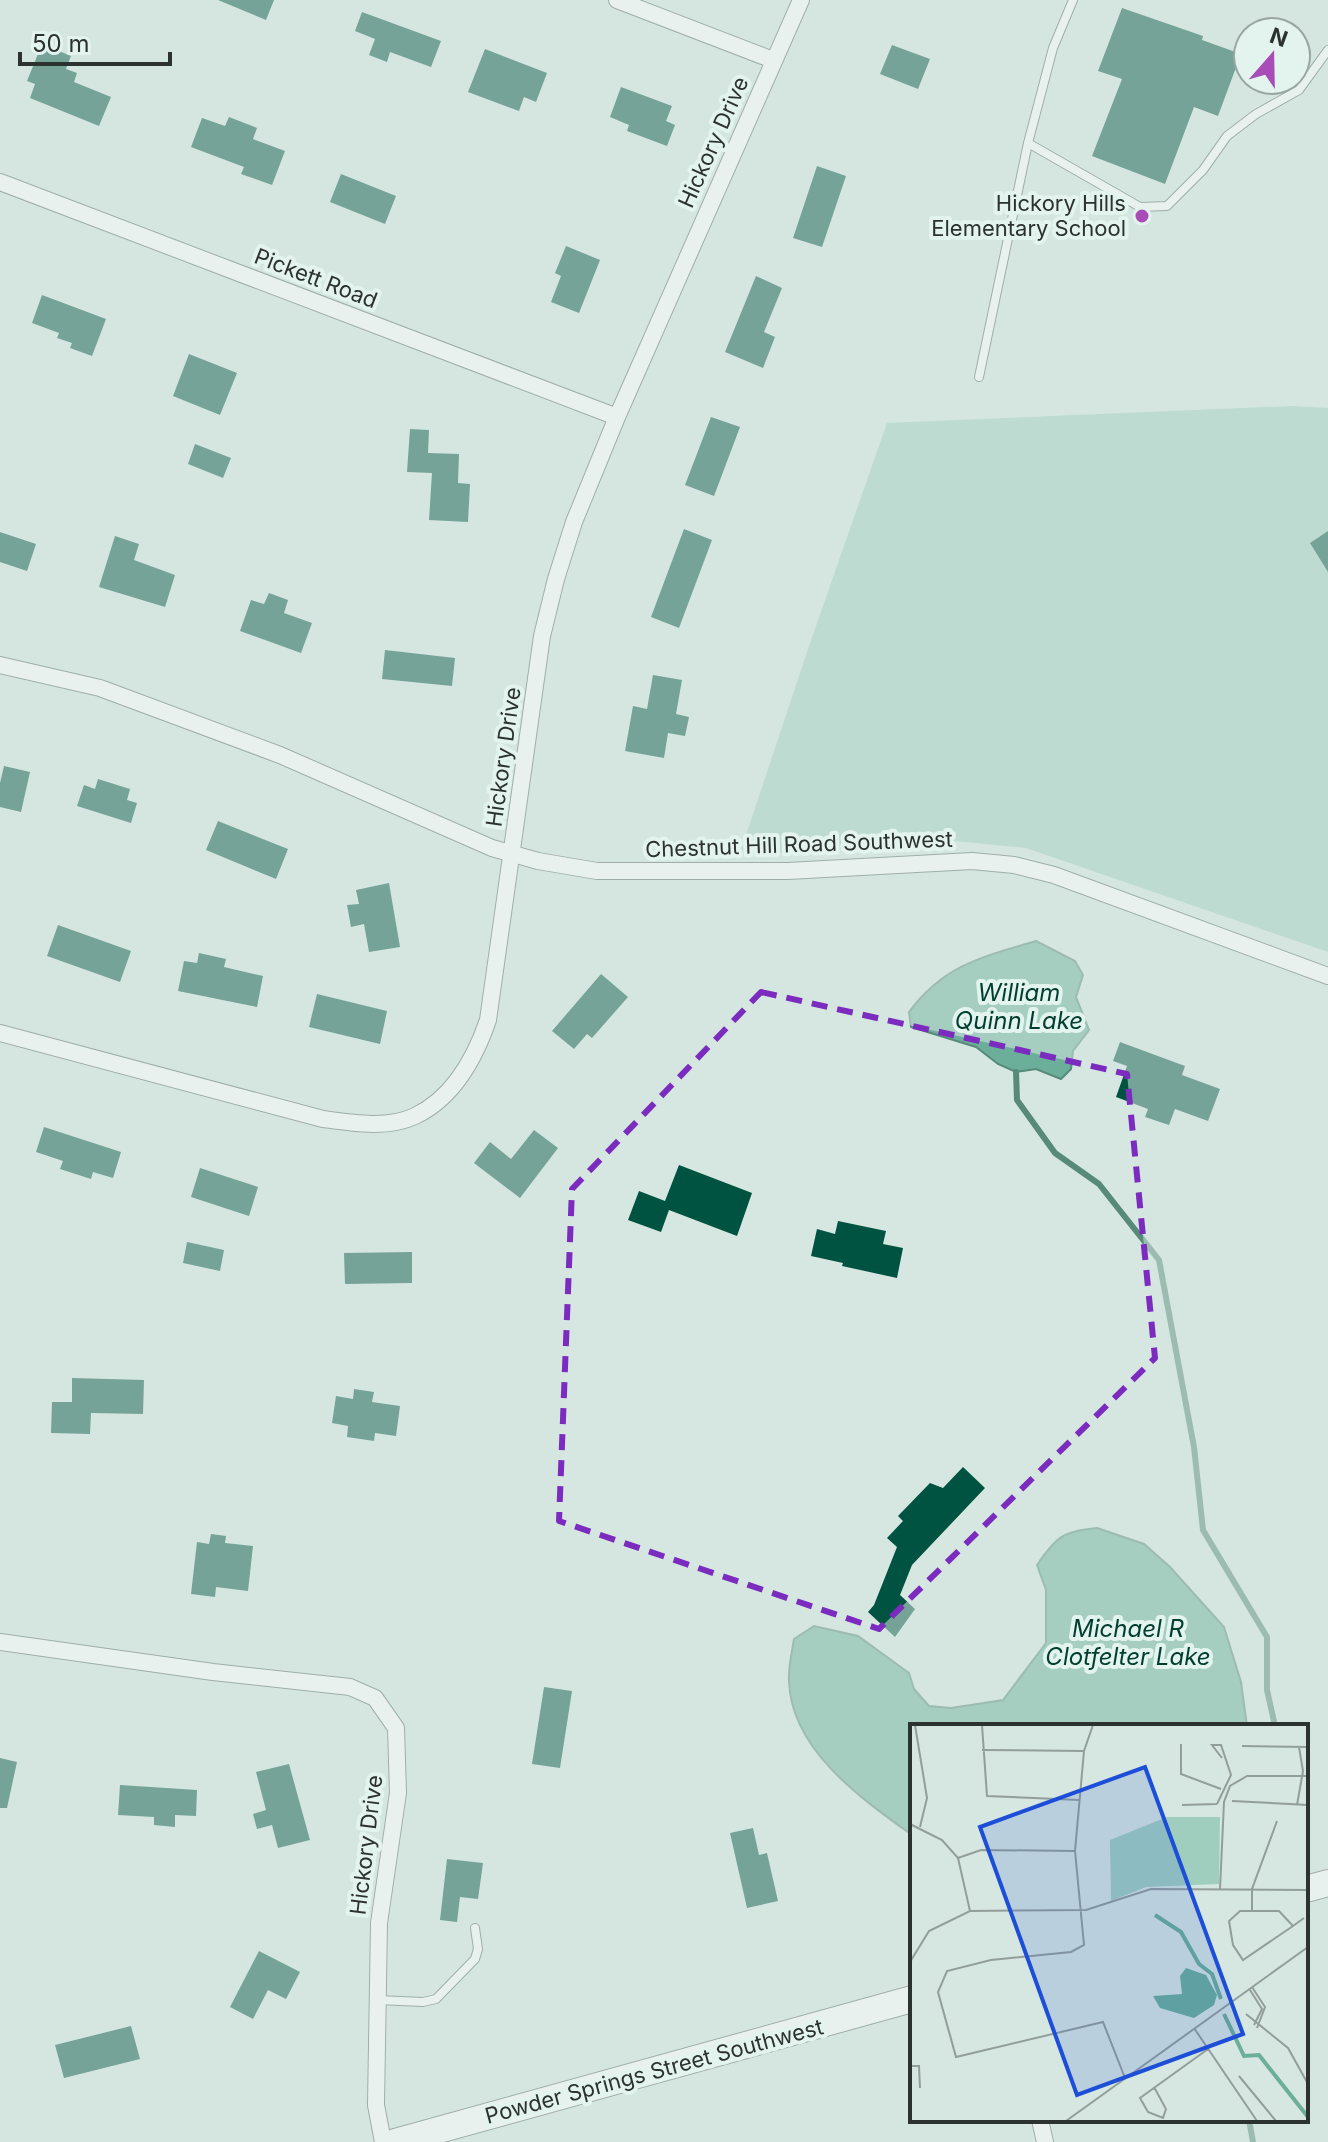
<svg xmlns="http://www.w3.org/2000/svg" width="1328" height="2142" font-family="Inter,sans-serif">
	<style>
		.green { fill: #a0cebe }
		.water { fill: #6baf9a; stroke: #588a7a; stroke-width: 2 }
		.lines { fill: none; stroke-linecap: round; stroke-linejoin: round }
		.stream { stroke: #588a7a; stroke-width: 6 }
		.building { fill: #005341 }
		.lane-casing { stroke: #5d6b66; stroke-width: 10 }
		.street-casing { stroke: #5d6b66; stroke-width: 18 }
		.primary-casing { stroke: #5d6b66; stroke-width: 28 }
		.lane { stroke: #fff; stroke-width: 8 }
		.street { stroke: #fff; stroke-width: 16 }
		.primary { stroke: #fff; stroke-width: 26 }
		.marked { fill: none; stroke: #7b2cbf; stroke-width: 6; stroke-dasharray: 16 10; stroke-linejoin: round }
		.poi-dot { fill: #a84cb7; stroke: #e3f3ed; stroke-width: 3 }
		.labels { text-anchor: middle; stroke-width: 8; stroke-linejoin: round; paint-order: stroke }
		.street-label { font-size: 22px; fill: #2c3230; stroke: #e3f3ed }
		.poi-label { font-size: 22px; fill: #2c3230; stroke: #e3f3ed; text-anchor: end }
		.water-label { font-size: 24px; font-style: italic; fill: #003e30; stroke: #e3f3ed }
		.inset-river { fill: none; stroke: #6baf9a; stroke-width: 4 }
		.inset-road { fill: none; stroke: #929e9a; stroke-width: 2 }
		.view { fill: #1d4ed8; fill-opacity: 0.15; stroke: #1d4ed8; stroke-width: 4 }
		.inset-edge { fill: none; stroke: #2c3230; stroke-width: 4 }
	</style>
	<rect width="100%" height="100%" fill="#d6e6e0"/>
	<!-- green -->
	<path class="green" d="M 1291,406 L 1328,408 L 1328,952 L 1026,848 L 955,841 L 739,856 L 809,646 L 887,423 Z"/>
	<!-- water -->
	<path class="water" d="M 1036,941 L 1075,961 L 1083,975 L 1076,997 L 1089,1030 L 1073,1051 L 1071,1069 L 1061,1079 L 1036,1069 L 1016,1072 L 998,1064 L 976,1047 L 911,1027 L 909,1012 C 944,965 982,957 1036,941 Z
		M 1097,1528 L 1144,1544 L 1170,1567 L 1224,1627 L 1241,1682 L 1247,1726 L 912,1726 L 912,1835 C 862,1799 791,1750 789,1681 C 788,1668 792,1652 794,1639 L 814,1626 L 858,1636 L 909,1673 L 914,1689 L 929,1706 L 951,1708 L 1003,1700 L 1046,1643 L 1046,1590 L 1037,1565 C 1056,1537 1063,1531 1097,1528 Z"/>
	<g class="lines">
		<!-- stream -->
		<path class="stream" d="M 1016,1072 L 1017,1100 L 1055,1153 L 1099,1184 L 1159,1260 L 1194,1447 L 1203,1530 L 1267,1637 L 1267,1690 L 1275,1726
			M 1249,2120 L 1253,2142"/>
	</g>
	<!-- building -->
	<path class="building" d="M 218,0 L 274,0 L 266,20 Z
		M 1122,8 L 1203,36 L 1202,40 L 1241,54 L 1218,116 L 1194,107 L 1165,184 L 1092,156 L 1122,79 L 1098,71 Z
		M 362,12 L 441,41 L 431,67 L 390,52 L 387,62 L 369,55 L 375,39 L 355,31 Z
		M 42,44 L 71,56 L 66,69 L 77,73 L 74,82 L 111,97 L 99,126 L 30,98 L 35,84 L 27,81 Z
		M 892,45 L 930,59 L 918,89 L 880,74 Z
		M 485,49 L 547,73 L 536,102 L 524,97 L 519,111 L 468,92 Z
		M 621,87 L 672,106 L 666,121 L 675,125 L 667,146 L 627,131 L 629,125 L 610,117 Z
		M 229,117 L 257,128 L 253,139 L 285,151 L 272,185 L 241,174 L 244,167 L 191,147 L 202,118 L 225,126 Z
		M 817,166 L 846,176 L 822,247 L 793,238 Z
		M 341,174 L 396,196 L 385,224 L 330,202 Z
		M 566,246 L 600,260 L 579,313 L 551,302 L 561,276 L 555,273 Z
		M 756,276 L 782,288 L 764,332 L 775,337 L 763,368 L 725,352 Z
		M 42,295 L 106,319 L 92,356 L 70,348 L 72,343 L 57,338 L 59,333 L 32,323 Z
		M 189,354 L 237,373 L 220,415 L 173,396 Z
		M 711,417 L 740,427 L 714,496 L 685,485 Z
		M 410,429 L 429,430 L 428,453 L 459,454 L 458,483 L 470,484 L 468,522 L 429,520 L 432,473 L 407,472 Z
		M 195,444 L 231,458 L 223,478 L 188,464 Z
		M 684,529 L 712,540 L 679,628 L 651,617 Z
		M 1328,531 L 1328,572 L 1310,543 Z
		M 0,532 L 36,544 L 27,571 L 0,562 Z
		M 115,536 L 139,544 L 134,560 L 175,575 L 165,607 L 99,587 Z
		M 269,593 L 288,600 L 284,613 L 312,623 L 301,653 L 240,631 L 251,600 L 264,604 Z
		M 385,650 L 455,658 L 452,686 L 382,679 Z
		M 653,675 L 682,680 L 676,714 L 689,717 L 685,736 L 668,733 L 664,758 L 625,751 L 633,706 L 647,709 Z
		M 4,766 L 30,772 L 21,812 L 0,807 L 0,783 Z
		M 98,779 L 130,789 L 127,800 L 137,803 L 131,823 L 77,806 L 84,785 L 95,789 Z
		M 218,821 L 288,849 L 276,879 L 206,850 Z
		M 389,883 L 400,947 L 369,952 L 364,924 L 351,927 L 347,905 L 359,904 L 356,890 Z
		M 58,925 L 131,951 L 120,982 L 47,956 Z
		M 199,953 L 226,959 L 224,967 L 263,976 L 257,1007 L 178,991 L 184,961 L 197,963 Z
		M 601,974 L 628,997 L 592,1038 L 587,1034 L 574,1049 L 552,1031 Z
		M 317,994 L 387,1011 L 380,1044 L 309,1027 Z
		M 1120,1042 L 1185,1066 L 1182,1075 L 1220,1089 L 1208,1121 L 1175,1109 L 1169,1125 L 1145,1117 L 1148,1109 L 1116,1097 L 1127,1066 L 1113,1061 Z
		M 44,1127 L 121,1152 L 113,1178 L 93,1172 L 91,1179 L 60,1169 L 63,1161 L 36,1152 Z
		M 534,1130 L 558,1148 L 520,1198 L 474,1163 L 490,1142 L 511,1159 Z
		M 679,1165 L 752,1193 L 737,1236 L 669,1210 L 661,1232 L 628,1220 L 639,1191 L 665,1201 Z
		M 200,1168 L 258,1187 L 249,1216 L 191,1197 Z
		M 838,1221 L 886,1231 L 883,1244 L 903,1248 L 897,1278 L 842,1266 L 843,1263 L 811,1256 L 817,1229 L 835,1234 Z
		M 187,1242 L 224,1250 L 220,1271 L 183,1263 Z
		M 412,1252 L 412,1283 L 345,1284 L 344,1253 Z
		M 72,1378 L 144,1380 L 143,1414 L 91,1413 L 90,1434 L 51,1433 L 52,1402 L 72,1402 Z
		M 354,1389 L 374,1392 L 372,1402 L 400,1406 L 396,1436 L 375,1433 L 374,1441 L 347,1437 L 348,1426 L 332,1423 L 336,1396 L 353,1399 Z
		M 963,1467 L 985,1488 L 912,1565 L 900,1595 L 915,1609 L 895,1637 L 868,1612 L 874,1605 L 897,1547 L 887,1538 L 903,1521 L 898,1516 L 930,1483 L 943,1488 Z
		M 211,1534 L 226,1536 L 225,1543 L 253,1546 L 248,1591 L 216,1587 L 215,1597 L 191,1594 L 197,1542 L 209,1544 Z
		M 544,1687 L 572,1691 L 560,1768 L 532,1764 Z
		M 0,1758 L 17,1762 L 7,1808 L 0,1808 Z
		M 289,1764 L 310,1840 L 278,1848 L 272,1825 L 257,1829 L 253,1814 L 266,1810 L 256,1772 Z
		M 120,1785 L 197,1790 L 196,1816 L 175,1815 L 175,1827 L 154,1825 L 154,1817 L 118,1815 Z
		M 753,1828 L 759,1855 L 767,1853 L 778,1901 L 747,1908 L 730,1833 Z
		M 447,1859 L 483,1863 L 478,1899 L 460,1897 L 457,1922 L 440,1920 Z
		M 259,1951 L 300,1972 L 286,1999 L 268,1990 L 253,2019 L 230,2007 Z
		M 131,2026 L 140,2059 L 64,2078 L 55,2045 Z"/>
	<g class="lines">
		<!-- lane casing -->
		<g class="lane-casing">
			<path id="lane" d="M 1073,0 L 1053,48 L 1028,143 L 1140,207 L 1167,206 L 1203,170 L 1227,136 L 1256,114 L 1299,90 L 1328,50
				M 979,377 L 1028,143
				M 377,2000 L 423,2002 L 436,1999 L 475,1959 L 478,1949 L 475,1928"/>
		</g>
		<!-- street casing -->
		<g class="street-casing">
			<path id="street" d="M 617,0 L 773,60
				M 0,182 L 617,417
				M 0,665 L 100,688 L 280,755 L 492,848 L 538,861 L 597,871 L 788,871 L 972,861 L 1014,865 L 1054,875 L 1328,976
				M 0,1033 L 323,1119 C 352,1123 388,1129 415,1116 C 453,1098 475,1058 488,1020 L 542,636 L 556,579 L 574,522 L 617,417 L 801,0
				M 0,1642 L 213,1672 L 350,1687 L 375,1698 L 396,1728 L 398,1793 L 379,1923 L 376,2105 L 383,2142
				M 1040,2120 L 1045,2142"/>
		</g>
		<!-- primary casing -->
		<g class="primary-casing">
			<path id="primary" d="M 1306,1889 L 1328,1883
				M 395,2142 L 912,1999"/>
		</g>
		<!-- lane -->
		<use href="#lane" class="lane"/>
		<!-- street -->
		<use href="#street" class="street"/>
		<!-- primary -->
		<use href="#primary" class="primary"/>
	</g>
	<!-- marked area -->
	<path d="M0 0H1328V2142H0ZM 761,992 L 1127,1074 L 1155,1358 L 879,1629 L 559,1521 L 572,1189 Z" fill="#d6e6e0" fill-opacity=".55" fill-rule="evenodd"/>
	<path class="marked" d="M 761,992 L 1127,1074 L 1155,1358 L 879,1629 L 559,1521 L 572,1189 Z"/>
	<!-- markers -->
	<circle class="poi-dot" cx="1142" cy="216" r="8"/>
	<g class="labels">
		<!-- street labels -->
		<g class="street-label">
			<text transform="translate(713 142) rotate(-66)" y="8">Hickory Drive</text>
			<text transform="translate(316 278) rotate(21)" y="8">Pickett Road</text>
			<text transform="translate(503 757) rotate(-82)" y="8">Hickory Drive</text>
			<text transform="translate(799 844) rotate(-2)" y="8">Chestnut Hill Road Southwest</text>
			<text transform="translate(366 1845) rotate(-83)" y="8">Hickory Drive</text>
			<text transform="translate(654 2071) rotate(-15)" y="8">Powder Springs Street Southwest</text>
		</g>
		<!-- poi labels -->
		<g class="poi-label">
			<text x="1126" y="211">Hickory Hills<tspan x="1126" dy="25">Elementary School</tspan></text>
		</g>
		<!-- water labels -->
		<g class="water-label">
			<text x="1019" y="1001">William<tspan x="1019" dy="28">Quinn Lake</tspan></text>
			<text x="1128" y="1637">Michael R<tspan x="1128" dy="28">Clotfelter Lake</tspan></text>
		</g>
	</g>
	<!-- overview -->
	<g transform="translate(910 1724)">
		<rect width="398" height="398" fill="#d6e6e0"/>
		<path d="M 257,93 L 310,93 L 309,160 L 236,163 L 201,177 L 200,116 Z" fill="#a0cebe"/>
		<path d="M 276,244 L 296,251 L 307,271 L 304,281 L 284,294 L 250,284 L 243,272 L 272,270 L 270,252 Z" fill="#6baf9a"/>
		<path class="inset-river" d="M 245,191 L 271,208 L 289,240 L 302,250 L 311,275M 314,290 L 334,332 L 349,331 L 398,393"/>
		<path class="inset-road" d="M 5,1 L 17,74 L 10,103M 72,1 L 77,72 L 169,76M 183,1 L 174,27 L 165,127 L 174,221 L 161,228 L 81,236 L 37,247 L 28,268 L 46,333 L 193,298 L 215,354M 271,20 L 271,50 L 311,65M 332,22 L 398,23M 72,26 L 174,27M 322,77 L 398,81M 307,80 L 321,51 L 311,21 L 302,21 L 312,34M 272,81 L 307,80M 387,81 L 393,47 L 389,23M 0,100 L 32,116 L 48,134 L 60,187M 48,134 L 71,126 L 165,127M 310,165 L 314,78 L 320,62 L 337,52 L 398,52M 342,187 L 342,165 L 367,97M 383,202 L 369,187 L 330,187 L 319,197 L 323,221 L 333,236 L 383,202 L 394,194M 0,238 L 19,207 L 60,187 L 176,186 L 241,165 L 398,166M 342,263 L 355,283 L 347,304M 340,266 L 352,285 L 344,301M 336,290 L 378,324 L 398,360M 284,304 L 347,397M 0,342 L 9,342 L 10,364M 329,352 L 366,397M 244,363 L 256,385 L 253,394 L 238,388 L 230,374 L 298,325M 156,397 L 398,223"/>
		<path class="view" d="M 235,43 L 333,310 L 167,371 L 70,103 Z"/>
		<rect width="398" height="398" class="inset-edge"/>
	</g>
	<!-- north arrow -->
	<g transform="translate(1272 56) rotate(20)"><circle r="38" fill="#e3f3ed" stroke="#9aa6a1" stroke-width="2"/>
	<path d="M0-6L14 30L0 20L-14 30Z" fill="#a84cb7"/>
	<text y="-12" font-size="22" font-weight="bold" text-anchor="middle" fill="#2c3230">N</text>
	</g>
	<!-- scale -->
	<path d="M20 52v12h150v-12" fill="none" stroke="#2c3230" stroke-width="4"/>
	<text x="32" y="52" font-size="24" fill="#2c3230" stroke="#e3f3ed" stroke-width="6" paint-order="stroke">50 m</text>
</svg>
